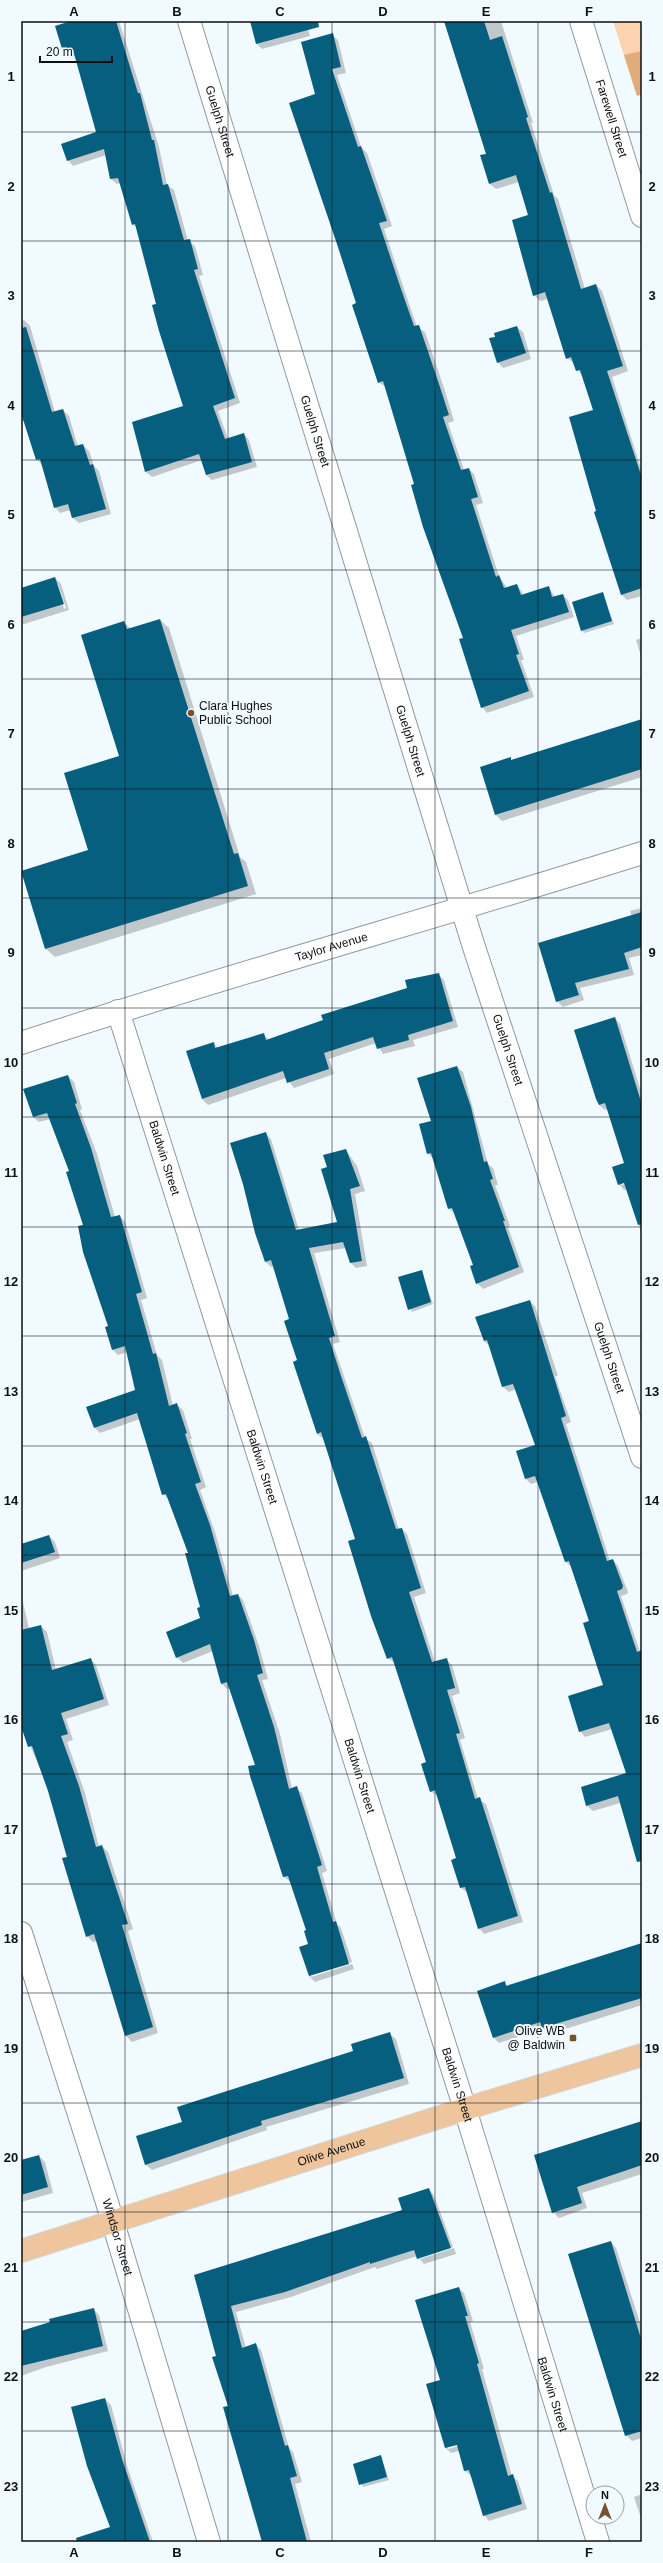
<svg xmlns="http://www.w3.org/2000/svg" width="663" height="2563" font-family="Arial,sans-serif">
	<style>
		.green { fill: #fcd3ae }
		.forest { fill: #e1ac7b }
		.shadow { fill: #0003; fill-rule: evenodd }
		.building { fill: #065f7f }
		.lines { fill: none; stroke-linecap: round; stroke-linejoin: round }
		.minor-casing { stroke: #8f999e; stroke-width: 24 }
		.major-casing { stroke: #d3d4d4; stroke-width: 24 }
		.minor { stroke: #fff; stroke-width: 22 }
		.major { stroke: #eec59d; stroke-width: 22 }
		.grid { fill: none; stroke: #0d1012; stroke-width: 1; stroke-opacity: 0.55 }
		.poi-dot { fill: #77522d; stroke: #f1faff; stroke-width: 1.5 }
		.labels { text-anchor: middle; stroke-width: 4; stroke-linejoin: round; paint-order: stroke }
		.street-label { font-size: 12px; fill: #0d1012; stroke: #f1faff }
		.poi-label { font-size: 12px; fill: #0d1012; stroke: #f1faff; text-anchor: start }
		.neatline { fill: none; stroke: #0d1012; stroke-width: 1.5 }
		.grid-label { font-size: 13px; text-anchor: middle; font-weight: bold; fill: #0d1012 }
	</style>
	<rect width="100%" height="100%" fill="#f1faff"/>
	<!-- green -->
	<path class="green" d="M 613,21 L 642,21 L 642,94 L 637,96 Z"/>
	<!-- forest -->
	<path class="forest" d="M 642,51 L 642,94 L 637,96 L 624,55 Z"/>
	<!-- shadow -->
	<path class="shadow" d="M 75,21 L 119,21 L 159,147 L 167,185 L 174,190 L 188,241 L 195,246 L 203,275 L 199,276 L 240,403 L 218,411 L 228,439 L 244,434 L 249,440 L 257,467 L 212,480 L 206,475 L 202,460 L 152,477 L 146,472 L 133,423 L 185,406 L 137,228 L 133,224 L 121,183 L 117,184 L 111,179 L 106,155 L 73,166 L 68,160 L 97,133 L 75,56 L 69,58 L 64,52 L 56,27 Z
		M 251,21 L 306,21 L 310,36 L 262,49 L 257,44 Z
		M 444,21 L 501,21 L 533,123 L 531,123 L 554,195 L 558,199 L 585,289 L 596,285 L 602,291 L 628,371 L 612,377 L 642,472 L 642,596 L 627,600 L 622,595 L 597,512 L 594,411 L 582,376 L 574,363 L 567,358 L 548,299 L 540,301 L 534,295 L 529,216 L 519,182 L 496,189 L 490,184 L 487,154 Z
		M 332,35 L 338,40 L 346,73 L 337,75 L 361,147 L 367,153 L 392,226 L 384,229 L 406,295 L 417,327 L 425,332 L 445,391 L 454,421 L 448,423 L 464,470 L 469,469 L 474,474 L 483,503 L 476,505 L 499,576 L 507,588 L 517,585 L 524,595 L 549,588 L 555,597 L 563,595 L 568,600 L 574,617 L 516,636 L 524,660 L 521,660 L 534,697 L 487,713 L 482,707 L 465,639 L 386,387 L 378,382 L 357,304 L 291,104 L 316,95 Z
		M 24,320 L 30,326 L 55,412 L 63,410 L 69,416 L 78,447 L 83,445 L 89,451 L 94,466 L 99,471 L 111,514 L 79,523 L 73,518 L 71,510 L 60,513 L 55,507 L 42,465 L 37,459 L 25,421 L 21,422 L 21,321 Z
		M 517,327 L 523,332 L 531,359 L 503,368 L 498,362 L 496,337 Z
		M 55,578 L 61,584 L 69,610 L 21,625 L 21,589 ZM 56,584 L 58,584 L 66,608 L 64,609 Z
		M 602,594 L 614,624 L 584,633 L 582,630 Z
		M 160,620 L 169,628 L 240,857 L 246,862 L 256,894 L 55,957 L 46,949 L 22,871 L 90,850 L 120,756 L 124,622 L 131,629 Z
		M 642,638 L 642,659 L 636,640 Z
		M 642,720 L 642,777 L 502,821 L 496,815 L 481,768 L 510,759 L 512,761 Z
		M 642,908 L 642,955 L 629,958 L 634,975 L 580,988 L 584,1000 L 563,1007 L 557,1001 L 632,917 L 630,911 Z
		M 438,974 L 444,980 L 458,1027 L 413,1040 L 415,1046 L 383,1054 L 376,1043 L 329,1059 L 334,1074 L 294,1088 L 286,1078 L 208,1105 L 202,1099 L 213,1043 L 218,1048 L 263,1034 L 269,1040 L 409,989 Z
		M 615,1018 L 620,1024 L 642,1095 L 642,1235 L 627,1189 L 624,1190 L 619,1184 L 625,1164 L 608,1109 L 605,1110 L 599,1105 ZM 630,1182 L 621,1185 L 621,1183 Z
		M 457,1067 L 463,1072 L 488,1164 L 493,1168 L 498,1185 L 495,1185 L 510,1226 L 508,1227 L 524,1272 L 483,1289 L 477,1283 L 474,1265 L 455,1214 L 449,1208 L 433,1159 L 428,1153 L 432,1121 Z
		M 68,1076 L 74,1082 L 82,1109 L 80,1110 L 97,1154 L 115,1217 L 119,1216 L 125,1221 L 147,1298 L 141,1300 L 157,1355 L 162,1360 L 173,1406 L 177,1405 L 183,1410 L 192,1439 L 190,1439 L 206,1487 L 200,1490 L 215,1532 L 233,1596 L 238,1595 L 243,1600 L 259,1646 L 268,1679 L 262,1680 L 280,1734 L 292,1789 L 296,1788 L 302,1793 L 327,1871 L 322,1873 L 337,1924 L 341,1928 L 352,1962 L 311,1974 L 311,1977 L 352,1964 L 354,1969 L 315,1982 L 309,1976 L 301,1947 L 309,1944 L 308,1931 L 291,1882 L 284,1877 L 256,1766 L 231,1688 L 227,1689 L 221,1683 L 213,1651 L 183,1663 L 177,1657 L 202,1619 L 202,1608 L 189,1553 L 169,1500 L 163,1494 L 140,1419 L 100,1433 L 95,1428 L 136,1390 L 127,1352 L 118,1355 L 112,1349 L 110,1327 L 70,1172 L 50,1119 L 39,1122 L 33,1117 Z
		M 265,1133 L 271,1139 L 299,1230 L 339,1223 L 328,1168 L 346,1150 L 357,1166 L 365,1191 L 355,1194 L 367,1266 L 356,1268 L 351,1263 L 346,1248 L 314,1253 L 340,1342 L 333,1344 L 365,1438 L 372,1443 L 399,1530 L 402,1529 L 407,1534 L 426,1593 L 414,1597 L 435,1662 L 446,1659 L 452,1665 L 460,1693 L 452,1696 L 465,1738 L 460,1740 L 478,1799 L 486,1804 L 523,1922 L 484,1934 L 479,1928 L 468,1893 L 461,1888 L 457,1859 L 438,1796 L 430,1791 L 427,1763 L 395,1663 L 388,1658 L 356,1539 L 324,1439 L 317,1434 L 290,1320 L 274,1266 L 271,1267 L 266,1262 L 231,1144 Z
		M 421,1271 L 433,1304 L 412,1312 L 399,1278 Z
		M 529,1301 L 535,1306 L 558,1376 L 555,1376 L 571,1422 L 566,1424 L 610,1561 L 613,1560 L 618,1566 L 628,1592 L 627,1594 L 621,1596 L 640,1652 L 642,1652 L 642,1843 L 620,1803 L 593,1811 L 587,1806 L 582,1788 L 627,1774 L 612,1729 L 585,1737 L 580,1731 L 605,1685 L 590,1622 L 571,1567 L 566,1562 L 538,1482 L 531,1484 L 526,1479 L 517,1452 L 536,1445 L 516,1389 L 509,1392 L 503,1387 L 490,1346 L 484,1341 L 476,1318 Z
		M 49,1536 L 55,1542 L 60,1558 L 21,1571 L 21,1545 Z
		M 21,1593 L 29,1629 L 41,1626 L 47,1632 L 56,1670 L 90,1659 L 96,1665 L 109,1705 L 66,1719 L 73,1740 L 67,1742 L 85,1793 L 99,1847 L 102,1846 L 108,1852 L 133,1929 L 128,1931 L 158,2033 L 132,2042 L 126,2036 L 97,1941 L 93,1942 L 87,1936 L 49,1790 L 21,1724 Z
		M 642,1945 L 642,2005 L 549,2034 L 544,2029 L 499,2043 L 494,2038 L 504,1982 L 509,1987 Z
		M 390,2034 L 396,2039 L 409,2084 L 266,2127 L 267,2130 L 152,2170 L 146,2165 L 137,2137 L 183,2122 L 354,2052 Z
		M 642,2123 L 642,2174 L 582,2193 L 587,2208 L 559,2218 L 553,2212 L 535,2156 Z
		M 39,2156 L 45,2162 L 53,2193 L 21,2202 L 21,2161 Z
		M 428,2189 L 434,2195 L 453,2247 L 420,2257 L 420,2259 L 454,2248 L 456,2254 L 424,2264 L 417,2256 L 377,2269 L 375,2267 L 291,2297 L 236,2312 L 246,2348 L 256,2345 L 261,2350 L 289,2448 L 293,2452 L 302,2482 L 295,2484 L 311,2542 L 265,2542 L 195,2276 L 403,2211 Z
		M 611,2242 L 616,2248 L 642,2329 L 642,2438 L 632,2441 L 626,2435 Z
		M 458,2288 L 464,2293 L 473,2321 L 470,2322 L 484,2369 L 482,2369 L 512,2476 L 518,2481 L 527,2509 L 489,2521 L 484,2515 L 472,2476 L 465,2471 L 459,2451 L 451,2453 L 446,2448 L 428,2385 L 441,2381 ZM 461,2443 L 462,2445 L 448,2449 L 448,2447 Z
		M 93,2309 L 99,2315 L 108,2351 L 46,2367 L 21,2376 L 21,2332 Z
		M 105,2399 L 111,2405 L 127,2466 L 153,2542 L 113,2542 Z
		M 381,2457 L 389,2480 L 363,2487 L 354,2465 Z
		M 642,2494 L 642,2521 L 634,2497 Z"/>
	<!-- building -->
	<path class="building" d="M 71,21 L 116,21 L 138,93 L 140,93 L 152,140 L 154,140 L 163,185 L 168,184 L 184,240 L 190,239 L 198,269 L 194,270 L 235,398 L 213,406 L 225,439 L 244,433 L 252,462 L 206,475 L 199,454 L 145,472 L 132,422 L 183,406 L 159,331 L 152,305 L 156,304 L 135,224 L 132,225 L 118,178 L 110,179 L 104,149 L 67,161 L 61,144 L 96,132 L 73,50 L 63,52 L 55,26 Z
		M 250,21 L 318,21 L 319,27 L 256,44 Z
		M 444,21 L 484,21 L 490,40 L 502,36 L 528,117 L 526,118 L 550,193 L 552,192 L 581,289 L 596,284 L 623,366 L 607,371 L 642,478 L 642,588 L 621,595 L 594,512 L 596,511 L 569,417 L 593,410 L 580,370 L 576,371 L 571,357 L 566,359 L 545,292 L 533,296 L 512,220 L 528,215 L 516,175 L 489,184 L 480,155 L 486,154 Z
		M 333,33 L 341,67 L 332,69 L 358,147 L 361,146 L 387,221 L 379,223 L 401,289 L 414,326 L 419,325 L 439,384 L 449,415 L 443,417 L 461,470 L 469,468 L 478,497 L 471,499 L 496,577 L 499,575 L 504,588 L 517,584 L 521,595 L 549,586 L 552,597 L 563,594 L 569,612 L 511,630 L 519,654 L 516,655 L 529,691 L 481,708 L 459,639 L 463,638 L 423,527 L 411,485 L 414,484 L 383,381 L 378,383 L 352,305 L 356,303 L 338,247 L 289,103 L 315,94 L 301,42 Z
		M 517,326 L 526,353 L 497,363 L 489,338 L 495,337 L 494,333 Z
		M 26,327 L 52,412 L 63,409 L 75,446 L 83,444 L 90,465 L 93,464 L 106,509 L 72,518 L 68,504 L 54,508 L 40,459 L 36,460 L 21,413 L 21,328 Z
		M 55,577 L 64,604 L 21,617 L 21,588 Z
		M 603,592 L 612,621 L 581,631 L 572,602 Z
		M 160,619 L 234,854 L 238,853 L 248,886 L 45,949 L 21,871 L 88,850 L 64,773 L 119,756 L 81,635 L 124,621 L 127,629 Z
		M 642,719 L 642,769 L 495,815 L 480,767 L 511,757 L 511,760 Z
		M 642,912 L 642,947 L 624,953 L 629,969 L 575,983 L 579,995 L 556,1002 L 538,943 Z
		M 439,973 L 453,1021 L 408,1035 L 409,1040 L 377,1049 L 373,1037 L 324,1053 L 329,1069 L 287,1083 L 283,1071 L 202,1099 L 186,1051 L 214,1042 L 215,1048 L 264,1033 L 266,1040 L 323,1020 L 321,1015 L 407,988 L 405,980 Z
		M 615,1017 L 642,1105 L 642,1224 L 638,1225 L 624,1183 L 618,1185 L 612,1167 L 624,1163 L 605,1103 L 599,1105 L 596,1099 L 574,1030 Z
		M 457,1066 L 471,1107 L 484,1162 L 487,1161 L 493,1179 L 490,1180 L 505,1221 L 503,1221 L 519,1267 L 476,1284 L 470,1266 L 473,1265 L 452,1208 L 448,1209 L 431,1153 L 427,1154 L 419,1124 L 431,1121 L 417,1078 Z
		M 68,1075 L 77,1103 L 75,1104 L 91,1148 L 111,1217 L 120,1215 L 142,1292 L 136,1294 L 153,1354 L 156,1353 L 169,1406 L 177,1403 L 187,1433 L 185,1434 L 201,1482 L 195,1484 L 210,1525 L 230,1596 L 238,1594 L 254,1640 L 263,1673 L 257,1675 L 274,1727 L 289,1789 L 297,1786 L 322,1865 L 317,1867 L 333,1922 L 336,1921 L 349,1964 L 309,1976 L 299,1947 L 308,1944 L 304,1931 L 306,1930 L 288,1876 L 283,1877 L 250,1776 L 248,1766 L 255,1765 L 227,1682 L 221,1684 L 210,1644 L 176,1658 L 166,1632 L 200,1618 L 197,1608 L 200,1607 L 185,1553 L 188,1553 L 166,1494 L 162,1495 L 137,1413 L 94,1428 L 86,1407 L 135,1390 L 125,1346 L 112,1350 L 105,1327 L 108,1326 L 83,1252 L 78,1226 L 83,1225 L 66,1172 L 69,1171 L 47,1113 L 33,1117 L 23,1089 Z
		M 266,1132 L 296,1230 L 337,1222 L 321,1169 L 327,1167 L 323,1155 L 346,1149 L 360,1186 L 350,1189 L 362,1261 L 350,1263 L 343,1242 L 309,1248 L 335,1336 L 329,1338 L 341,1376 L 362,1438 L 366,1436 L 396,1529 L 402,1528 L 421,1588 L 409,1592 L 432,1662 L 447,1658 L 455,1688 L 447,1690 L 460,1733 L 456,1734 L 475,1799 L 480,1797 L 518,1916 L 478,1929 L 465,1887 L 460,1888 L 451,1860 L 456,1858 L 435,1790 L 430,1792 L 421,1764 L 426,1762 L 392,1657 L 387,1659 L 371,1616 L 348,1541 L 355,1539 L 321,1432 L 317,1434 L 293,1362 L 297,1360 L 284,1321 L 289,1319 L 271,1260 L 265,1262 L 255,1233 L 243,1184 L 230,1143 Z
		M 422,1270 L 431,1302 L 408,1310 L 398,1277 Z
		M 530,1300 L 566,1416 L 561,1418 L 607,1561 L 613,1559 L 623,1586 L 622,1589 L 617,1591 L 637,1652 L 642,1650 L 642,1861 L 637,1862 L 618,1796 L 586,1806 L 581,1787 L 626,1773 L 609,1723 L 579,1732 L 568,1696 L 603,1685 L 583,1623 L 589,1621 L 569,1561 L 565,1562 L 535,1476 L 525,1479 L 516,1451 L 535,1445 L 513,1384 L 502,1387 L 487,1340 L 484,1341 L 475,1317 Z
		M 49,1535 L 55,1552 L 21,1563 L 21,1544 Z
		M 41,1625 L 52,1670 L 91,1658 L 104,1699 L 61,1713 L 68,1734 L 61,1736 L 79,1786 L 96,1847 L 102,1845 L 128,1924 L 122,1925 L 153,2027 L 125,2036 L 94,1934 L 86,1937 L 62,1858 L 67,1857 L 48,1791 L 32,1746 L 28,1747 L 21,1726 L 21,1630 Z
		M 642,1943 L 642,1998 L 542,2028 L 540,2022 L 493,2038 L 477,1991 L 505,1981 L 506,1986 Z
		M 390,2032 L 404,2078 L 261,2121 L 262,2125 L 145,2165 L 136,2136 L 182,2122 L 177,2107 L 353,2051 L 351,2044 Z
		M 642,2121 L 642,2165 L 577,2187 L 582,2203 L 552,2213 L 534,2155 Z
		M 39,2155 L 48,2187 L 21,2195 L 21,2160 Z
		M 429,2188 L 451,2248 L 417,2259 L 414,2250 L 370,2264 L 370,2262 L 285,2292 L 231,2306 L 242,2348 L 256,2343 L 285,2446 L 288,2445 L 297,2476 L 290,2478 L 307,2542 L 262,2542 L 223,2407 L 228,2406 L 212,2357 L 216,2356 L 194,2275 L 402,2210 L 398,2198 Z
		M 611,2241 L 642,2342 L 642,2431 L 625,2436 L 568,2254 Z
		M 459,2287 L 468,2316 L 465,2316 L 479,2363 L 477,2364 L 508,2476 L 513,2474 L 522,2504 L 483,2516 L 469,2470 L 464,2471 L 457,2445 L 445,2448 L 426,2384 L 440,2380 L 415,2300 Z
		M 94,2308 L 103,2346 L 21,2366 L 21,2331 L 50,2322 L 49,2319 Z
		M 105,2398 L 122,2459 L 150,2542 L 77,2542 L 76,2538 L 110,2527 L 87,2466 L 71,2407 Z
		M 381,2455 L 387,2477 L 359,2485 L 353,2464 Z"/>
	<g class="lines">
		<!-- minor casing -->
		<g class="minor-casing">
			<g id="minor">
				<path id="s1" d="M 189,21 L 473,944 L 642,1457"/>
				<path id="s2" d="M 581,21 L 642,216"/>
				<path id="s3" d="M 118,1011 L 465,2109 L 598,2542"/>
				<path id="s4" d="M 21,1043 C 227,975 436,918 642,853"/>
				<path id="s5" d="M 21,1933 L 106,2199 L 209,2542"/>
			</g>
		</g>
		<!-- major casing -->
		<g class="major-casing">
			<g id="major">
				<path id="s6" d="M 21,2251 L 465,2109 L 642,2055"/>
			</g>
		</g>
		<!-- minor -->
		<use href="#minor" class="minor"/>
		<!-- major -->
		<use href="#major" class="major"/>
	</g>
	<!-- grid -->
	<path class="grid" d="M 125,21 L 125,2542M 228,21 L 228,2542M 332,21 L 332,2542M 435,21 L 435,2542M 538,21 L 538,2542M 21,132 L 642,132M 21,241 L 642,241M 21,351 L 642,351M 21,460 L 642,460M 21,570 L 642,570M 21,679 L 642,679M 21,789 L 642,789M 21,898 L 642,898M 21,1008 L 642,1008M 21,1117 L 642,1117M 21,1227 L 642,1227M 21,1336 L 642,1336M 21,1446 L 642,1446M 21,1555 L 642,1555M 21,1665 L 642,1665M 21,1774 L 642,1774M 21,1884 L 642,1884M 21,1993 L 642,1993M 21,2103 L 642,2103M 21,2212 L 642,2212M 21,2322 L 642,2322M 21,2431 L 642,2431"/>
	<!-- markers -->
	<g class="poi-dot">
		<circle cx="191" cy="713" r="4"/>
		<rect x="569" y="2034" width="8" height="8" rx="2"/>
	</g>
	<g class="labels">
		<!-- street labels -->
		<g class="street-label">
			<text dy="4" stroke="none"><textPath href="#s2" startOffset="102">Farewell Street</textPath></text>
			<text dy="4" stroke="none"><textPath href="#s1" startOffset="105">Guelph Street</textPath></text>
			<text dy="4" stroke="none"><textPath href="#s1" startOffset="429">Guelph Street</textPath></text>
			<text dy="4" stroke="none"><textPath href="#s1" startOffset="753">Guelph Street</textPath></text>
			<text dy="4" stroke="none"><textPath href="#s4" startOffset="325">Taylor Avenue</textPath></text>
			<text dy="4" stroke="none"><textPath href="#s1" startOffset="1077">Guelph Street</textPath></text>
			<text dy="4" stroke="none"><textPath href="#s3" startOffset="154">Baldwin Street</textPath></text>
			<text dy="4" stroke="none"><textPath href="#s1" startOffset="1401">Guelph Street</textPath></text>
			<text dy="4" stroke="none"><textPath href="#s3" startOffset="478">Baldwin Street</textPath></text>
			<text dy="4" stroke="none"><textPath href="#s3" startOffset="802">Baldwin Street</textPath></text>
			<text dy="4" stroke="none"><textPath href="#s3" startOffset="1126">Baldwin Street</textPath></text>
			<text dy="4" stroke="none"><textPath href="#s6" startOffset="326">Olive Avenue</textPath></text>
			<text dy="4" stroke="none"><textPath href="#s5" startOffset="319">Windsor Street</textPath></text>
			<text dy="4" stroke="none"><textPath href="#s3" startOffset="1450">Baldwin Street</textPath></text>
		</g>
		<!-- poi labels -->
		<g class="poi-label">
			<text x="199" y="710">Clara Hughes<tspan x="199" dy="14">Public School</tspan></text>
			<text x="565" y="2035" text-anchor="end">Olive WB<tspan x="565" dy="14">@ Baldwin</tspan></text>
		</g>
	</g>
	<!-- border -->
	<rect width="663" height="2563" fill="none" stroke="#f1faff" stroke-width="44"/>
	<!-- north arrow -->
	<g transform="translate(605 2505)"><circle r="19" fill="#f1faff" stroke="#969ca0"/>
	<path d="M0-3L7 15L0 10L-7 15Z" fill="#77522d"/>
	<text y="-6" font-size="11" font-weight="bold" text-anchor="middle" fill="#0d1012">N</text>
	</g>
	<!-- scale -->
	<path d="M40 56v6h72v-6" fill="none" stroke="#0d1012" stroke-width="2"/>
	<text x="46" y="56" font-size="12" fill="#0d1012" stroke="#f1faff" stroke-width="3" paint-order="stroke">20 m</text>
	<rect x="22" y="22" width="619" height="2519" class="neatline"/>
	<g class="grid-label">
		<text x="74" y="16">A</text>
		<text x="177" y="16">B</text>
		<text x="280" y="16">C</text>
		<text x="383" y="16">D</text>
		<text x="486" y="16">E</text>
		<text x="589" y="16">F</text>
		<text x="11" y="81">1</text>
		<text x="652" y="81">1</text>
		<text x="11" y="191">2</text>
		<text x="652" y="191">2</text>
		<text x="11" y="300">3</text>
		<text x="652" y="300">3</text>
		<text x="11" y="410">4</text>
		<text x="652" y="410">4</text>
		<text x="11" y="519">5</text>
		<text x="652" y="519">5</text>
		<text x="11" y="629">6</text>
		<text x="652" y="629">6</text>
		<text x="11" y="738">7</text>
		<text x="652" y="738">7</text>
		<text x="11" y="848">8</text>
		<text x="652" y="848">8</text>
		<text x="11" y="957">9</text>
		<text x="652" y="957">9</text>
		<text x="11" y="1067">10</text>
		<text x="652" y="1067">10</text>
		<text x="11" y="1177">11</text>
		<text x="652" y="1177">11</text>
		<text x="11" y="1286">12</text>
		<text x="652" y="1286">12</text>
		<text x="11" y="1396">13</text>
		<text x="652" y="1396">13</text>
		<text x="11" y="1505">14</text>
		<text x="652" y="1505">14</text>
		<text x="11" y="1615">15</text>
		<text x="652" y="1615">15</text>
		<text x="11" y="1724">16</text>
		<text x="652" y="1724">16</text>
		<text x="11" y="1834">17</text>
		<text x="652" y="1834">17</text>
		<text x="11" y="1943">18</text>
		<text x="652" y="1943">18</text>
		<text x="11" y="2053">19</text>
		<text x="652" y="2053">19</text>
		<text x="11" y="2162">20</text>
		<text x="652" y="2162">20</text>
		<text x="11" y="2272">21</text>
		<text x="652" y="2272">21</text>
		<text x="11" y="2381">22</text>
		<text x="652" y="2381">22</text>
		<text x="11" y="2491">23</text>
		<text x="652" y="2491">23</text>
		<text x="74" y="2557">A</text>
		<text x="177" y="2557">B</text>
		<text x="280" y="2557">C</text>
		<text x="383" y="2557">D</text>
		<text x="486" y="2557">E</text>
		<text x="589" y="2557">F</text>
	</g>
</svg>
